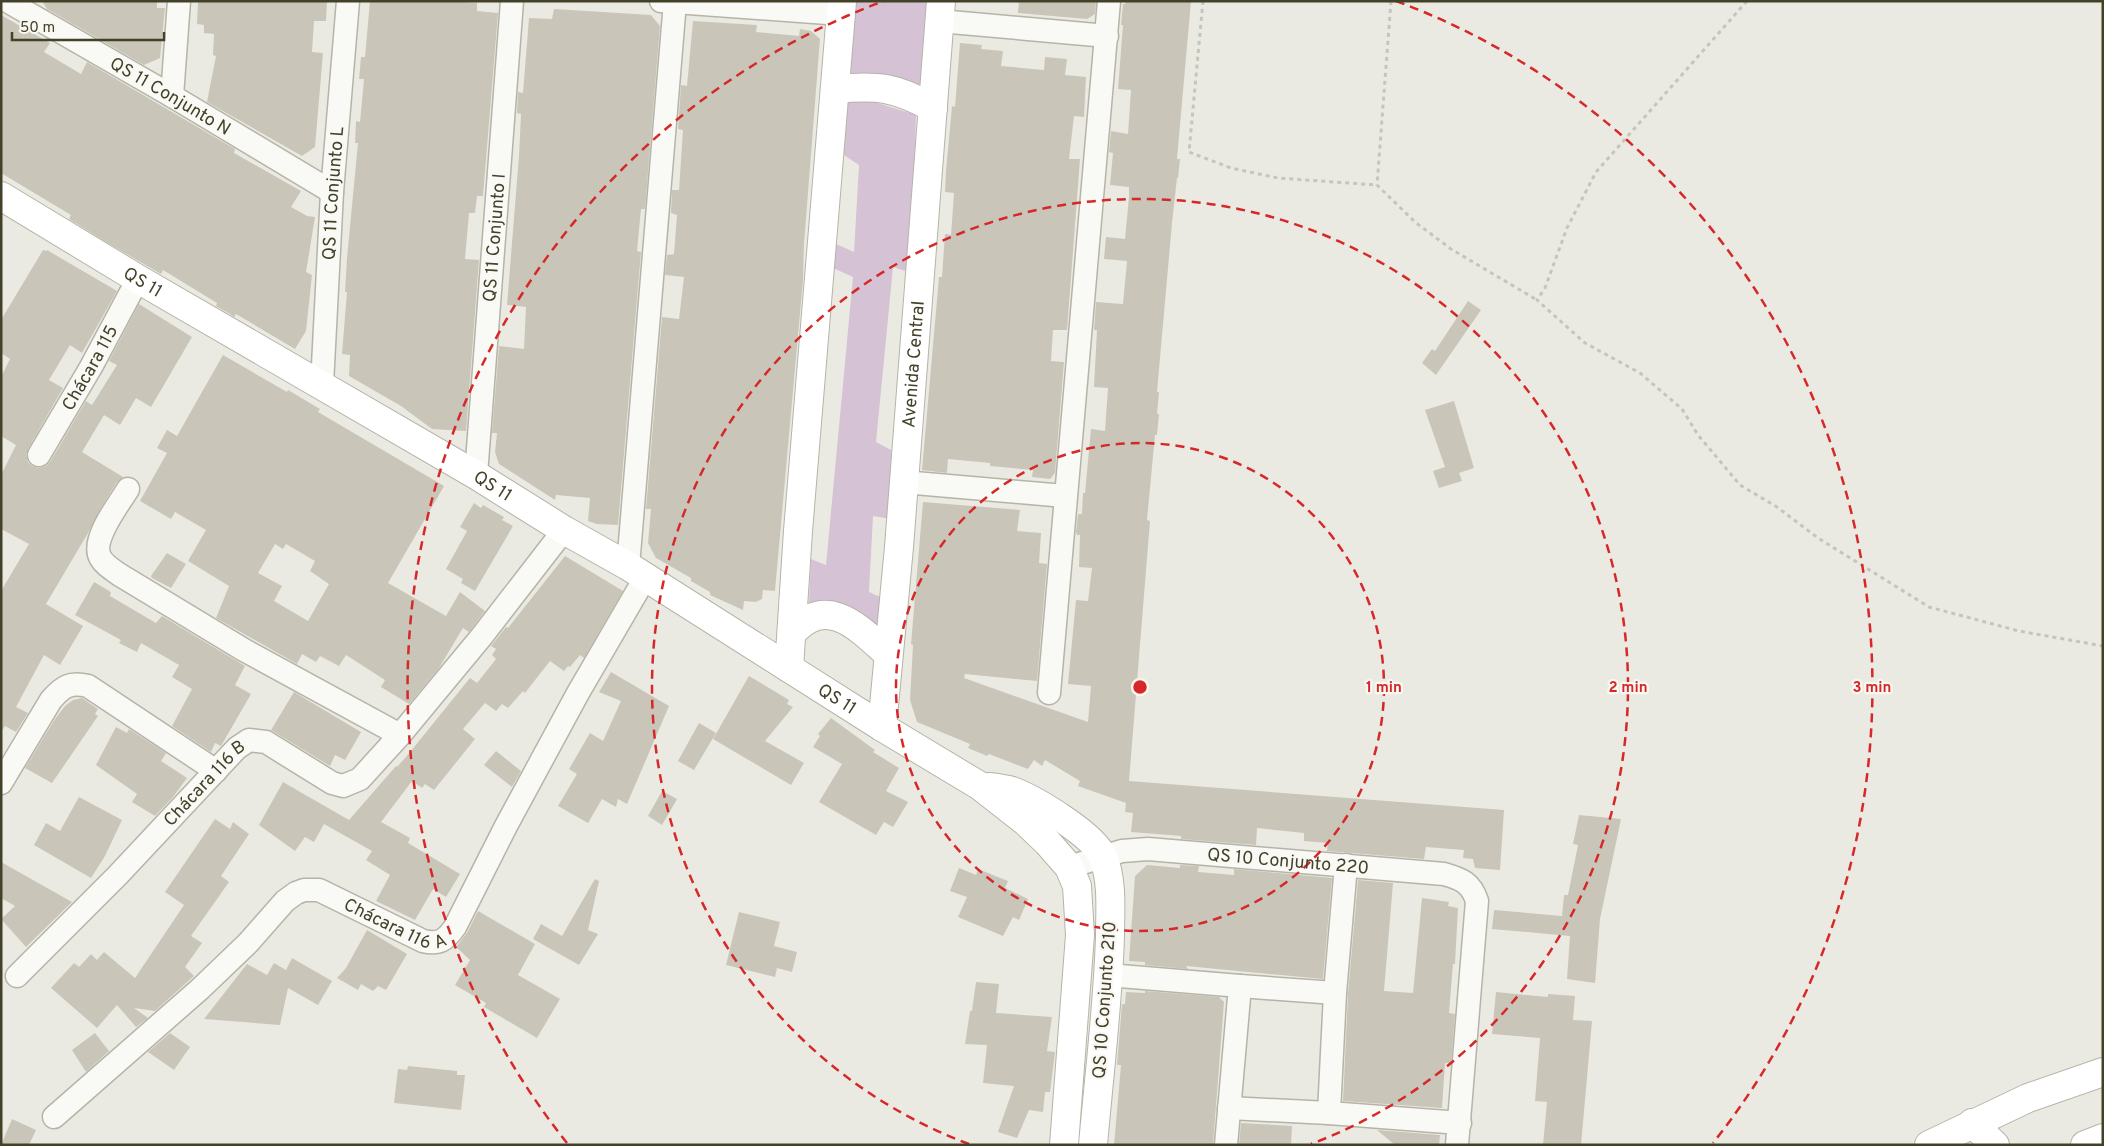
<svg xmlns="http://www.w3.org/2000/svg" width="2104" height="1146" font-family="Overpass,sans-serif">
	<style>
		.green { fill: #d5c3d5 }
		.building { fill: #c9c6b9; fill-rule: evenodd }
		.lines { fill: none; stroke-linecap: round; stroke-linejoin: round }
		.street-casing { stroke: #b6b4a7; stroke-width: 25 }
		.secondary-casing { stroke: #b6b4a7; stroke-width: 30 }
		.path { stroke: #c6c5bc; stroke-width: 3; stroke-dasharray: 4 4; stroke-linecap: butt }
		.street { stroke: #f9f9f5; stroke-width: 22 }
		.secondary { stroke: #fff; stroke-width: 28 }
		.ring { fill: none; stroke: #d62828; stroke-width: 2.5; stroke-dasharray: 9 6 }
		.labels { text-anchor: middle; stroke-width: 4.5; stroke-linejoin: round; paint-order: stroke }
		.street-label { font-size: 18px; fill: #444129; stroke: #f8f7f2 }
		.centre { fill: #d62828; stroke: #f8f7f2; stroke-width: 2.5 }
		.ring-label { font-size: 15px; text-anchor: middle; font-weight: bold; fill: #d62828; stroke: #f8f7f2; stroke-width: 4.5; stroke-linejoin: round; paint-order: stroke }
	</style>
	<rect width="100%" height="100%" fill="#ebeae2"/>
	<!-- green -->
	<path class="green" d="M 854,1 L 930,1 L 921,87 L 846,75 Z
		M 846,93 L 916,115 L 911,273 L 893,267 L 876,442 L 891,450 L 891,519 L 873,516 L 869,592 L 885,599 L 881,630 L 841,606 L 809,602 L 811,559 L 826,565 L 853,277 L 833,268 L 836,244 L 854,252 L 859,165 L 841,153 Z"/>
	<!-- building -->
	<path class="building" d="M 42,1 L 157,1 L 157,8 L 165,8 L 160,58 L 144,65 L 47,9 Z
		M 198,1 L 327,1 L 326,21 L 314,21 L 312,52 L 323,53 L 315,147 L 302,156 L 207,102 L 216,56 L 213,55 L 214,34 L 204,33 L 204,25 L 197,24 Z
		M 370,1 L 451,1 L 477,3 L 477,11 L 498,13 L 483,196 L 477,196 L 475,213 L 469,213 L 465,259 L 479,260 L 466,431 L 432,429 L 401,406 L 349,376 L 350,355 L 342,354 L 347,292 L 345,292 L 347,258 L 358,143 L 355,143 L 356,121 L 360,122 L 364,79 L 359,79 L 361,57 L 365,57 Z
		M 1019,1 L 1093,1 L 1096,3 L 1095,14 L 1087,19 L 1018,13 Z
		M 1126,1 L 1191,1 L 1177,159 L 1180,159 L 1178,178 L 1177,178 L 1172,223 L 1157,392 L 1159,392 L 1157,414 L 1159,414 L 1157,435 L 1155,435 L 1147,520 L 1150,521 L 1129,781 L 1504,810 L 1500,870 L 1475,868 L 1473,859 L 1463,858 L 1464,850 L 1426,847 L 1424,859 L 1327,851 L 1328,843 L 1304,841 L 1304,833 L 1257,828 L 1256,845 L 1181,839 L 1181,836 L 1131,832 L 1133,813 L 1125,812 L 1126,803 L 1078,786 L 1080,781 L 1045,760 L 1042,766 L 1034,760 L 1028,769 L 989,754 L 987,756 L 968,748 L 970,744 L 917,722 L 910,700 L 913,645 L 911,644 L 923,502 L 1020,510 L 1017,531 L 1041,533 L 1039,563 L 1047,564 L 1037,681 L 965,674 L 964,678 L 1088,722 L 1091,686 L 1068,684 L 1076,600 L 1088,601 L 1092,568 L 1079,567 L 1080,535 L 1077,535 L 1076,532 L 1078,514 L 1082,514 L 1083,493 L 1085,493 L 1091,429 L 1105,431 L 1108,388 L 1094,387 L 1097,330 L 1094,330 L 1096,302 L 1123,304 L 1127,261 L 1104,259 L 1106,237 L 1125,239 L 1129,197 L 1129,187 L 1110,185 L 1113,153 L 1109,152 L 1111,131 L 1128,134 L 1131,90 L 1118,89 L 1123,25 L 1121,25 L 1123,4 L 1125,4 Z
		M 554,9 L 651,15 L 660,26 L 645,209 L 641,209 L 637,251 L 641,252 L 618,525 L 597,524 L 588,521 L 590,498 L 556,495 L 555,500 L 499,464 L 495,452 L 497,433 L 492,433 L 499,346 L 524,349 L 526,307 L 507,305 L 519,156 L 521,114 L 517,113 L 518,92 L 523,93 L 529,18 L 552,19 Z
		M 1,15 L 50,43 L 44,52 L 81,74 L 87,62 L 235,149 L 234,153 L 301,191 L 291,207 L 307,216 L 315,217 L 306,272 L 312,275 L 306,331 L 295,349 L 236,314 L 234,317 L 230,314 L 216,306 L 217,303 L 163,270 L 161,274 L 106,242 L 69,219 L 71,215 L 1,173 Z
		M 693,21 L 757,25 L 756,32 L 799,36 L 800,29 L 811,31 L 820,39 L 804,244 L 803,280 L 775,591 L 763,590 L 762,599 L 756,602 L 744,601 L 743,610 L 710,595 L 710,592 L 691,581 L 691,578 L 656,558 L 648,543 L 651,509 L 646,509 L 662,317 L 679,319 L 684,277 L 665,275 L 667,255 L 674,254 L 677,215 L 671,213 L 672,190 L 679,190 L 683,130 L 678,129 L 681,85 L 687,86 Z
		M 960,43 L 982,45 L 981,49 L 1003,51 L 1001,66 L 1044,70 L 1045,57 L 1067,59 L 1065,75 L 1086,77 L 1084,117 L 1074,116 L 1069,159 L 1080,159 L 1067,330 L 1053,330 L 1051,361 L 1064,362 L 1055,473 L 1050,479 L 1032,477 L 1033,470 L 990,466 L 990,463 L 948,459 L 947,473 L 922,470 L 939,277 L 942,277 L 945,234 L 951,235 L 954,193 L 945,192 L 946,171 L 952,106 L 955,107 Z
		M 43,250 L 46,251 L 47,250 L 117,291 L 82,353 L 70,345 L 49,380 L 63,388 L 28,449 L 26,455 L 28,462 L 32,466 L 39,468 L 46,466 L 50,462 L 86,401 L 92,405 L 117,365 L 109,361 L 139,304 L 192,337 L 151,407 L 136,398 L 120,425 L 104,415 L 82,452 L 123,477 L 117,482 L 102,506 L 88,533 L 46,604 L 83,626 L 60,665 L 44,655 L 16,707 L 28,713 L 16,732 L 5,726 L 1,732 L 1,591 L 29,544 L 1,529 L 1,475 L 16,445 L 1,436 L 1,377 L 10,359 L 1,353 L 1,320 Z
		M 1468,301 L 1481,310 L 1436,375 L 1422,363 L 1432,349 L 1435,351 Z
		M 223,355 L 287,392 L 288,390 L 320,409 L 318,412 L 444,486 L 388,583 L 446,616 L 460,592 L 485,611 L 469,632 L 463,628 L 439,668 L 409,704 L 381,687 L 385,680 L 346,655 L 339,666 L 320,656 L 316,662 L 302,654 L 297,664 L 216,618 L 229,586 L 188,561 L 206,530 L 175,512 L 171,519 L 140,501 L 167,453 L 157,448 L 167,430 L 177,436 ZM 275,544 L 283,549 L 286,544 L 315,561 L 310,571 L 329,584 L 308,621 L 274,601 L 282,586 L 258,573 Z
		M 1454,401 L 1474,468 L 1459,473 L 1462,481 L 1439,488 L 1433,471 L 1445,467 L 1425,410 Z
		M 474,503 L 481,508 L 483,505 L 504,517 L 502,520 L 513,526 L 475,591 L 461,583 L 463,579 L 446,569 L 467,531 L 460,527 Z
		M 167,553 L 186,564 L 171,588 L 152,578 L 151,576 Z
		M 565,556 L 623,591 L 584,658 L 580,655 L 570,667 L 568,666 L 564,671 L 550,661 L 525,693 L 523,691 L 508,708 L 502,704 L 496,711 L 485,703 L 463,729 L 475,739 L 434,790 L 425,784 L 422,788 L 412,781 L 381,822 L 410,838 L 408,843 L 460,874 L 446,897 L 433,889 L 415,920 L 376,901 L 390,875 L 366,860 L 372,851 L 324,824 L 314,842 L 305,837 L 295,851 L 259,825 L 283,782 L 349,820 L 396,766 L 397,767 L 406,757 L 470,678 L 477,683 L 496,659 L 492,655 L 496,649 L 491,646 L 506,627 L 508,628 Z
		M 94,582 L 111,592 L 110,596 L 156,623 L 162,616 L 245,666 L 235,685 L 251,694 L 221,746 L 215,743 L 211,752 L 172,726 L 192,689 L 172,677 L 179,665 L 141,643 L 137,652 L 119,643 L 121,640 L 75,615 Z
		M 611,672 L 669,706 L 627,804 L 618,799 L 616,807 L 602,799 L 588,823 L 558,806 L 577,774 L 569,769 L 590,733 L 603,741 L 621,701 L 599,692 Z
		M 749,676 L 789,700 L 787,704 L 793,707 L 765,741 L 804,763 L 791,785 L 713,739 Z
		M 294,692 L 361,732 L 345,760 L 335,755 L 330,766 L 271,730 Z
		M 82,698 L 98,709 L 95,714 L 98,716 L 52,783 L 25,768 L 55,719 L 65,706 L 73,700 Z
		M 831,718 L 875,750 L 873,752 L 899,768 L 886,791 L 908,802 L 893,827 L 884,822 L 876,835 L 819,802 L 842,764 L 813,747 L 820,736 L 818,734 Z
		M 699,723 L 716,733 L 694,770 L 678,761 Z
		M 116,727 L 127,733 L 129,729 L 166,753 L 161,761 L 187,778 L 173,797 L 155,816 L 132,802 L 137,794 L 96,765 Z
		M 496,751 L 521,771 L 512,787 L 484,765 Z
		M 662,791 L 677,799 L 662,825 L 648,816 Z
		M 79,797 L 122,820 L 105,856 L 91,878 L 34,845 L 46,823 L 60,831 Z
		M 1579,815 L 1621,819 L 1600,919 L 1595,983 L 1567,979 L 1570,936 L 1492,929 L 1494,910 L 1562,916 L 1564,895 L 1568,895 L 1578,845 L 1573,844 Z
		M 215,819 L 230,829 L 233,822 L 249,834 L 221,876 L 229,882 L 191,936 L 202,943 L 185,967 L 194,976 L 155,1011 L 134,1008 L 148,1018 L 136,1027 L 117,1005 L 97,1028 L 51,988 L 74,963 L 79,967 L 91,954 L 97,960 L 104,952 L 135,978 L 184,905 L 165,892 Z
		M 1,862 L 72,902 L 26,947 L 1,919 L 15,906 L 1,898 Z
		M 1147,865 L 1180,868 L 1180,865 L 1199,866 L 1198,872 L 1234,875 L 1234,869 L 1332,878 L 1323,979 L 1186,966 L 1188,969 L 1145,965 L 1145,962 L 1129,961 L 1135,876 Z
		M 959,868 L 976,875 L 978,869 L 1008,881 L 1005,888 L 1028,899 L 1019,920 L 1013,917 L 1003,936 L 958,917 L 967,897 L 950,891 Z
		M 595,879 L 599,881 L 588,930 L 598,934 L 579,965 L 533,939 L 541,924 L 562,936 Z
		M 1358,880 L 1393,883 L 1384,991 L 1413,993 L 1422,898 L 1449,902 L 1448,906 L 1458,908 L 1455,964 L 1453,964 L 1449,1013 L 1455,1014 L 1451,1063 L 1445,1063 L 1442,1108 L 1343,1101 L 1348,994 Z
		M 478,911 L 535,944 L 518,975 L 560,999 L 537,1038 L 484,1007 L 486,1003 L 455,985 L 470,960 L 456,947 L 467,933 Z
		M 739,912 L 780,922 L 774,946 L 797,952 L 792,972 L 777,968 L 775,977 L 726,965 Z
		M 367,930 L 407,954 L 386,990 L 378,986 L 373,991 L 361,984 L 358,990 L 337,978 L 346,968 Z
		M 292,958 L 332,981 L 318,1005 L 288,988 L 280,1025 L 204,1019 L 247,964 L 267,975 L 274,963 L 286,970 Z
		M 976,982 L 999,984 L 996,1013 L 1052,1017 L 1047,1051 L 1055,1052 L 1050,1092 L 1045,1092 L 1043,1112 L 1029,1110 L 1017,1138 L 998,1132 L 1014,1086 L 983,1083 L 987,1045 L 965,1044 L 970,1011 L 972,1011 Z
		M 1145,991 L 1219,997 L 1224,1002 L 1213,1145 L 1114,1145 L 1121,1065 L 1117,1065 L 1122,1004 L 1125,1004 L 1126,992 L 1145,993 Z
		M 1496,992 L 1548,997 L 1548,994 L 1575,996 L 1573,1020 L 1592,1021 L 1581,1145 L 1543,1145 L 1547,1102 L 1535,1101 L 1540,1038 L 1492,1034 Z
		M 95,1033 L 109,1051 L 86,1072 L 72,1050 Z
		M 170,1033 L 190,1047 L 174,1070 L 148,1052 Z
		M 408,1066 L 457,1071 L 457,1075 L 465,1075 L 461,1110 L 394,1103 L 398,1069 L 407,1070 Z
		M 12,1119 L 36,1130 L 29,1145 L 1,1145 Z
		M 1241,1123 L 1292,1126 L 1291,1145 L 1239,1145 Z
		M 1377,1130 L 1440,1135 L 1439,1145 L 1395,1145 Z"/>
	<g class="lines">
		<!-- street casing -->
		<g class="street-casing">
			<g id="street">
				<path id="s1" d="M 7,1 L 172,96 L 332,192"/>
				<path d="M 661,1 L 841,14"/>
				<path d="M 939,21 L 1107,36"/>
				<path d="M 172,96 L 179,1"/>
				<path id="s2" d="M 322,385 L 332,192 L 348,1"/>
				<path id="s3" d="M 39,455 L 91,367 L 138,279"/>
				<path id="s4" d="M 476,475 L 512,1"/>
				<path d="M 903,482 L 1065,496"/>
				<path d="M 128,489 C 119,504 91,539 100,557 C 104,565 113,570 120,575 L 244,650 L 400,735"/>
				<path d="M 628,566 L 675,2"/>
				<path d="M 1049,693 L 1109,1"/>
				<path d="M 1,783 L 51,700 C 63,686 70,682 88,686 L 216,771"/>
				<path d="M 1346,865 L 1335,993 L 1329,1113 L 1460,1123"/>
				<path id="s5" d="M 1069,867 L 1122,851 L 1148,849 L 1444,874 C 1462,879 1471,883 1477,901 L 1457,1145"/>
				<path d="M 1108,975 L 1240,986 L 1226,1145"/>
				<path id="s6" d="M 17,976 L 118,875 L 237,748 L 249,740 L 266,742 L 332,783 L 343,786 L 360,779 L 400,735 L 482,636 L 564,530"/>
				<path d="M 1240,986 L 1335,993"/>
				<path d="M 1229,1108 L 1329,1113"/>
				<path id="s7" d="M 54,1117 L 200,989 L 248,943 L 285,901 L 296,893 L 304,890 L 319,890 L 423,941 C 439,945 446,940 455,927 L 506,826 L 578,693 L 645,578"/>
			</g>
		</g>
		<!-- secondary casing -->
		<g class="secondary-casing">
			<g id="secondary">
				<path d="M 836,89 C 877,85 896,87 933,108"/>
				<path id="s8" d="M 1,196 L 138,279 L 476,475 L 564,530 L 628,566 L 882,727 L 980,786 L 1026,822 L 1048,843 L 1069,867 L 1077,886 L 1080,935 L 1064,1145"/>
				<path d="M 792,633 C 827,593 859,628 888,654"/>
				<path d="M 789,668 L 798,531 L 842,1"/>
				<path id="s9" d="M 882,727 L 899,547 L 941,1"/>
				<path d="M 989,787 C 997,788 1005,789 1012,791 C 1034,799 1094,835 1103,857 C 1113,881 1110,911 1110,936 C 1108,1006 1099,1075 1093,1145"/>
				<path d="M 1972,1123 L 1995,1145"/>
				<path d="M 1929,1145 L 2028,1098 L 2103,1072"/>
				<path d="M 2085,1145 L 2103,1138"/>
			</g>
		</g>
		<!-- path -->
		<path class="path" d="M 1203,1 L 1189,152 L 1231,168 L 1278,178 L 1377,185
			M 1391,1 L 1377,185 L 1415,222 L 1451,249 L 1537,300
			M 1747,1 L 1596,172 L 1567,228 L 1545,288 L 1537,300 L 1585,343 L 1640,373 L 1682,409 L 1698,435 L 1740,485 L 1777,507 L 1818,538 L 1929,607 L 2019,631 L 2103,646"/>
		<!-- street -->
		<use href="#street" class="street"/>
		<!-- secondary -->
		<use href="#secondary" class="secondary"/>
	</g>
	<!-- distance rings -->
	<g class="ring">
		<circle cx="1140" cy="687" r="244"/>
		<path d="M969 1144A488 488 0 1 1 1311 1144"/>
		<path d="M567 1143A732 732 0 0 1 884 1M1396 1A732 732 0 0 1 1713 1143"/>
	</g>
	<g class="labels">
		<!-- street labels -->
		<g class="street-label">
			<text dy="6" stroke="none"><textPath href="#s1" startOffset="189">QS 11 Conjunto N</textPath></text>
			<text dy="6" stroke="none"><textPath href="#s2" startOffset="192">QS 11 Conjunto L</textPath></text>
			<text dy="6" stroke="none"><textPath href="#s4" startOffset="238">QS 11 Conjunto I</textPath></text>
			<text dy="6" stroke="none"><textPath href="#s8" startOffset="166">QS 11</textPath></text>
			<text dy="6" stroke="none"><textPath href="#s9" startOffset="364">Avenida Central</textPath></text>
			<text dy="6" stroke="none"><textPath href="#s3" startOffset="101">Chácara 115</textPath></text>
			<text dy="6" stroke="none"><textPath href="#s8" startOffset="571">QS 11</textPath></text>
			<text dy="6" stroke="none"><textPath href="#s8" startOffset="976">QS 11</textPath></text>
			<text dy="6" stroke="none"><textPath href="#s6" startOffset="269">Chácara 116 B</textPath></text>
			<text dy="6" stroke="none"><textPath href="#s5" startOffset="222">QS 10 Conjunto 220</textPath></text>
			<text dy="6" stroke="none"><textPath href="#s7" startOffset="438">Chácara 116 A</textPath></text>
			<text transform="translate(1104 1000) rotate(-86)" y="6">QS 10 Conjunto 210</text>
		</g>
	</g>
	<circle cx="1140" cy="687" r="8" class="centre"/>
	<g class="ring-label">
		<text x="1384" y="692">1 min</text>
		<text x="1628" y="692">2 min</text>
		<text x="1872" y="692">3 min</text>
	</g>
	<!-- border -->
	<rect width="2104" height="1146" fill="none" stroke="#444129" stroke-width="5"/>
	<!-- scale -->
	<path d="M12 32v8h152v-8" fill="none" stroke="#444129" stroke-width="2.5"/>
	<text x="20" y="32" font-size="15" fill="#444129" stroke="#f8f7f2" stroke-width="4" paint-order="stroke">50 m</text>
</svg>
